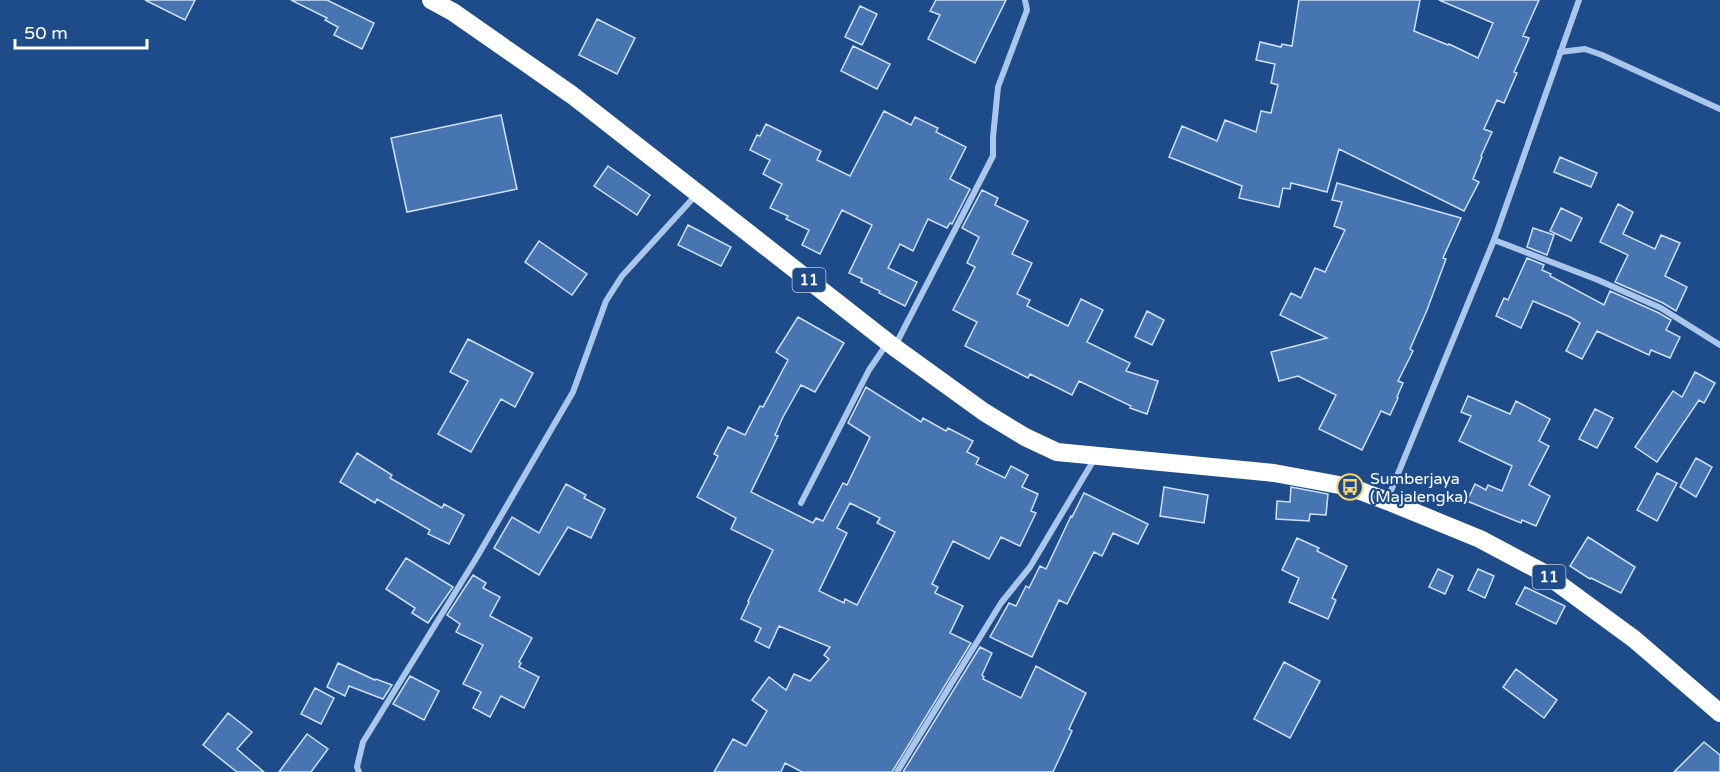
<svg xmlns="http://www.w3.org/2000/svg" width="1720" height="772" font-family="'Varela Round',sans-serif">
	<style>
		.building { fill: #4775b2; stroke: #cfe1f8; stroke-width: 1.5; fill-rule: evenodd }
		.lines { fill: none; stroke-linecap: round; stroke-linejoin: round }
		.street { stroke: #aac6eb; stroke-width: 6 }
		.highway { stroke: #fff; stroke-width: 18 }
		.labels { text-anchor: middle; stroke-width: 4.5; stroke-linejoin: round; paint-order: stroke }
		.shield { fill: #1e4b8a; stroke: #bcc9dc; stroke-width: 1.5 }
		.shield-label { font-size: 15px; font-weight: bold; fill: #fff }
		.poi-label { font-size: 16px; fill: #fff; stroke: #1e4b8a; text-anchor: start }
	</style>
	<rect width="100%" height="100%" fill="#1e4b8a"/>
	<!-- building -->
	<path class="building" d="M 145,0 L 195,0 L 185,20 Z
		M 291,0 L 327,0 L 374,23 L 362,49 L 334,35 L 338,27 L 325,20 L 327,18 Z
		M 936,0 L 1006,0 L 975,63 L 928,39 L 940,15 L 930,11 Z
		M 1299,0 L 1420,0 L 1414,31 L 1448,45 L 1449,44 L 1478,58 L 1493,23 L 1439,0 L 1539,0 L 1523,36 L 1529,38 L 1514,72 L 1517,73 L 1504,103 L 1497,100 L 1484,129 L 1492,132 L 1481,156 L 1482,157 L 1473,179 L 1479,182 L 1464,211 L 1339,149 L 1327,192 L 1291,183 L 1290,189 L 1283,188 L 1279,207 L 1239,198 L 1242,186 L 1169,157 L 1182,126 L 1217,141 L 1225,120 L 1256,132 L 1261,111 L 1271,113 L 1278,85 L 1271,83 L 1275,64 L 1256,60 L 1260,42 L 1281,47 L 1282,44 L 1292,46 Z
		M 860,6 L 877,14 L 862,45 L 845,37 Z
		M 597,19 L 635,38 L 617,74 L 579,55 Z
		M 853,46 L 890,64 L 877,89 L 841,71 Z
		M 884,111 L 911,125 L 915,117 L 938,128 L 936,132 L 966,147 L 950,179 L 970,189 L 952,224 L 950,223 L 947,228 L 928,219 L 913,251 L 900,244 L 888,268 L 917,282 L 905,306 L 879,293 L 880,291 L 861,282 L 862,279 L 849,273 L 872,225 L 842,210 L 820,254 L 802,245 L 809,230 L 786,219 L 788,216 L 770,208 L 782,184 L 763,174 L 770,160 L 750,150 L 757,135 L 760,136 L 766,124 L 821,151 L 817,160 L 850,176 Z
		M 501,115 L 517,189 L 407,212 L 391,138 Z
		M 1560,157 L 1597,173 L 1591,187 L 1554,172 Z
		M 608,166 L 650,195 L 637,215 L 594,186 Z
		M 1337,183 L 1461,218 L 1443,258 L 1446,259 L 1427,310 L 1410,349 L 1413,351 L 1398,381 L 1403,383 L 1397,397 L 1398,398 L 1390,415 L 1381,411 L 1362,450 L 1319,429 L 1336,395 L 1298,376 L 1279,381 L 1271,352 L 1327,338 L 1280,315 L 1291,293 L 1301,298 L 1315,268 L 1325,272 L 1345,230 L 1334,226 L 1342,202 L 1332,200 Z
		M 982,190 L 998,198 L 995,205 L 1028,221 L 1012,254 L 1032,263 L 1017,294 L 1030,300 L 1027,306 L 1068,326 L 1081,299 L 1103,310 L 1087,342 L 1130,363 L 1126,371 L 1158,381 L 1147,414 L 1130,408 L 1131,406 L 1079,381 L 1072,395 L 1030,374 L 1028,378 L 965,346 L 977,322 L 953,310 L 975,267 L 967,263 L 979,237 L 962,228 Z
		M 1618,204 L 1633,212 L 1623,234 L 1655,249 L 1661,235 L 1680,243 L 1665,276 L 1687,287 L 1676,311 L 1663,303 L 1615,282 L 1628,255 L 1600,242 Z
		M 1561,208 L 1582,218 L 1571,241 L 1550,231 Z
		M 688,225 L 731,247 L 721,266 L 678,245 Z
		M 1533,228 L 1554,235 L 1547,255 L 1527,247 Z
		M 539,241 L 587,274 L 572,295 L 525,262 Z
		M 1527,258 L 1544,265 L 1542,270 L 1551,274 L 1550,276 L 1604,305 L 1610,291 L 1659,313 L 1671,320 L 1666,330 L 1680,337 L 1670,358 L 1651,350 L 1649,355 L 1597,331 L 1582,359 L 1566,351 L 1580,323 L 1570,317 L 1533,301 L 1521,328 L 1496,316 L 1504,298 L 1508,300 Z
		M 1147,311 L 1164,320 L 1152,345 L 1135,337 Z
		M 798,317 L 844,343 L 815,392 L 801,385 L 783,417 L 775,435 L 778,436 L 751,492 L 813,523 L 816,518 L 823,521 L 843,483 L 847,485 L 870,437 L 848,423 L 866,387 L 921,422 L 923,418 L 946,431 L 948,428 L 973,441 L 967,452 L 979,458 L 976,464 L 1005,478 L 1011,466 L 1028,475 L 1022,487 L 1038,494 L 1031,511 L 1036,513 L 1020,546 L 1001,537 L 989,559 L 953,541 L 932,584 L 938,587 L 935,593 L 963,606 L 950,633 L 971,643 L 892,772 L 802,772 L 785,763 L 781,772 L 714,772 L 733,739 L 746,746 L 767,711 L 752,700 L 769,677 L 786,690 L 794,674 L 810,681 L 829,659 L 824,655 L 830,647 L 779,626 L 769,648 L 755,641 L 761,628 L 741,619 L 749,602 L 748,601 L 773,550 L 731,529 L 736,518 L 697,497 L 718,456 L 714,454 L 728,427 L 745,435 L 760,406 L 763,407 L 788,360 L 776,352 ZM 850,503 L 880,518 L 877,523 L 895,532 L 857,605 L 845,599 L 844,603 L 819,591 L 847,533 L 837,528 Z
		M 468,339 L 533,373 L 515,407 L 501,399 L 471,452 L 438,434 L 468,381 L 450,372 Z
		M 1695,372 L 1715,383 L 1704,403 L 1699,400 L 1657,462 L 1635,447 L 1673,391 L 1682,397 Z
		M 1468,396 L 1510,414 L 1516,401 L 1550,419 L 1539,441 L 1549,446 L 1529,485 L 1550,496 L 1536,526 L 1522,520 L 1521,523 L 1467,501 L 1475,484 L 1486,490 L 1488,485 L 1502,491 L 1512,466 L 1459,441 L 1471,416 L 1461,412 Z
		M 1595,409 L 1613,418 L 1597,448 L 1579,439 Z
		M 357,453 L 392,475 L 390,478 L 442,508 L 444,504 L 464,515 L 449,544 L 428,534 L 430,530 L 377,499 L 375,503 L 340,482 Z
		M 1696,458 L 1712,467 L 1696,497 L 1680,487 Z
		M 1657,473 L 1677,483 L 1657,521 L 1637,510 Z
		M 566,484 L 586,495 L 584,498 L 605,509 L 591,538 L 568,527 L 539,575 L 494,548 L 512,517 L 539,533 Z
		M 1164,487 L 1208,495 L 1204,523 L 1160,516 Z
		M 1291,487 L 1328,494 L 1326,515 L 1310,514 L 1309,521 L 1276,519 L 1277,501 L 1290,502 Z
		M 1084,493 L 1148,524 L 1138,544 L 1113,533 L 1102,556 L 1094,552 L 1067,604 L 1059,600 L 1032,657 L 990,637 L 1009,603 L 1016,606 L 1026,586 L 1029,588 L 1040,566 L 1046,569 L 1071,516 L 1072,517 Z
		M 1588,537 L 1635,567 L 1621,593 L 1591,578 L 1590,579 L 1570,566 Z
		M 1297,538 L 1319,548 L 1317,551 L 1347,566 L 1332,598 L 1336,600 L 1328,619 L 1289,602 L 1299,578 L 1282,570 Z
		M 406,558 L 453,587 L 428,623 L 412,613 L 415,608 L 386,589 Z
		M 1438,569 L 1453,576 L 1445,594 L 1429,587 Z
		M 1478,569 L 1494,576 L 1485,598 L 1468,590 Z
		M 473,575 L 486,583 L 483,588 L 500,597 L 490,616 L 532,638 L 519,662 L 521,663 L 519,667 L 539,677 L 524,708 L 501,696 L 490,717 L 473,708 L 481,692 L 463,684 L 483,645 L 456,632 L 460,624 L 447,615 Z
		M 1525,587 L 1565,606 L 1556,624 L 1516,604 Z
		M 980,647 L 992,653 L 982,675 L 984,677 L 983,679 L 1021,698 L 1036,666 L 1086,693 L 1069,729 L 1072,731 L 1053,772 L 903,772 Z
		M 1284,662 L 1320,681 L 1290,738 L 1254,719 Z
		M 338,663 L 375,680 L 376,679 L 392,685 L 383,699 L 349,686 L 345,696 L 327,687 Z
		M 1516,669 L 1557,700 L 1544,718 L 1503,687 Z
		M 410,676 L 439,691 L 424,720 L 393,704 Z
		M 315,688 L 334,698 L 321,724 L 301,714 Z
		M 228,713 L 252,732 L 237,749 L 264,772 L 237,772 L 203,745 Z
		M 307,734 L 328,749 L 311,772 L 279,772 Z
		M 1704,742 L 1720,755 L 1720,772 L 1674,772 Z"/>
	<g class="lines">
		<!-- street -->
		<path class="street" d="M 1560,52 L 1585,49 L 1602,55 L 1720,109
			M 1494,240 L 1598,280 L 1661,308 L 1720,345
			M 896,344 L 993,156 L 993,137 L 998,87 L 1027,10 L 1025,0
			M 1388,498 L 1494,240 L 1579,0
			M 801,503 L 869,370 L 886,345
			M 359,772 L 357,767 L 363,742 L 477,557 L 573,392 L 606,301 L 622,276 L 696,195
			M 897,772 L 1001,603 L 1030,567 L 1095,458"/>
		<!-- highway -->
		<path class="highway" d="M 431,0 L 453,12 L 572,95 L 894,347 L 984,412 L 1025,437 L 1057,452 L 1274,473 L 1350,487 L 1387,501 L 1480,539 L 1544,573 L 1634,639 L 1720,713"/>
	</g>
	<!-- icons -->
	<defs>
		<g id="bus-ring" transform="scale(1.35)"><circle r="9.5" fill="#1e4b8a" stroke="#fad369" stroke-width="1.5"/><path d="M-5-6H5V4H4V6H2V4H-2V6H-4V4H-5ZM-3.5-4V0h7V-4ZM-3.5 1.2v1.5H-2V1.2ZM2 1.2v1.5H3.5V1.2Z" fill="#fad369"/></g>
	</defs>
	<g fill-rule="evenodd">
		<use href="#bus-ring" x="1350" y="487"/>
	</g>
	<g class="labels">
		<!-- shield labels -->
		<g class="shield">
			<rect x="792.5" y="268" width="33" height="24" rx="4.5"/>
			<rect x="1532.5" y="565" width="33" height="24" rx="4.5"/>
		</g>
		<g class="shield-label">
			<text x="809" y="285">11</text>
			<text x="1549" y="582">11</text>
		</g>
		<!-- poi labels -->
		<g class="poi-label">
			<text x="1370" y="484">Sumberjaya<tspan x="1370" dy="18">(Majalengka)</tspan></text>
		</g>
	</g>
	<!-- scale -->
	<path d="M15 39v9h132v-9" fill="none" stroke="#ffffff" stroke-width="3"/>
	<text x="24" y="39" font-size="18" fill="#ffffff" stroke="#1e4b8a" stroke-width="4.5" paint-order="stroke">50 m</text>
</svg>
